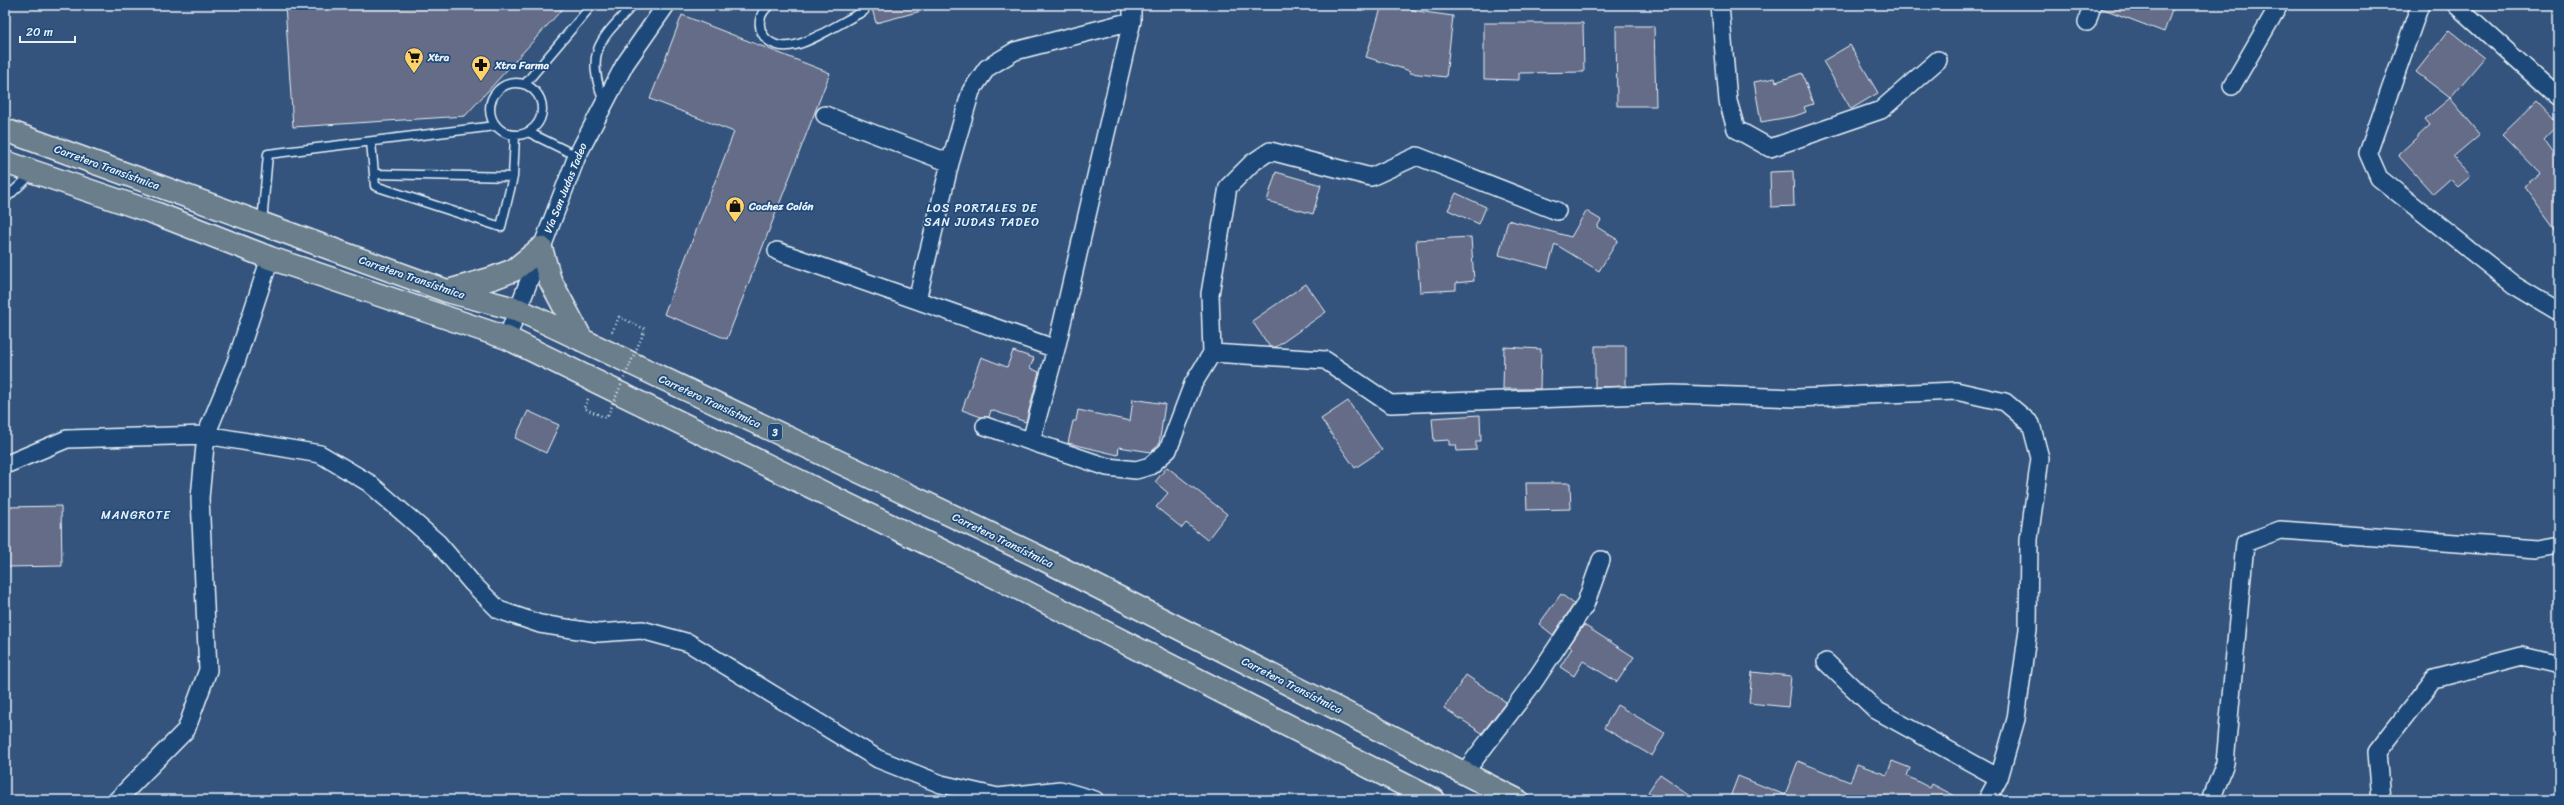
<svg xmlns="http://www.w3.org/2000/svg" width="2564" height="805" font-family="Sriracha,sans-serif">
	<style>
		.building { fill: #656c88; stroke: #e8f1f8 }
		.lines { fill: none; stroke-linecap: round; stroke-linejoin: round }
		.service-casing { stroke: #e8f1f8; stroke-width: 11 }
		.minor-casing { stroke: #e8f1f8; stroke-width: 20 }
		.primary-casing { stroke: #e8f1f8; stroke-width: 25 }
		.path { stroke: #e8f1f8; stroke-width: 2.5; stroke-dasharray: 1 3; stroke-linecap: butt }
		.service { stroke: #1f4a7a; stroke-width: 8 }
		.minor { stroke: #1f4a7a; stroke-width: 17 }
		.primary { stroke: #6b7e8b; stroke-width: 22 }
		.path-bridge { stroke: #e8f1f8; stroke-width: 2.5; stroke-dasharray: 1 3; stroke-linecap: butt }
		.labels { text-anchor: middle; stroke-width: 3.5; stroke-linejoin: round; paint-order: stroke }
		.shield { fill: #1f4a7a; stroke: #acbfd2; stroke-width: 1 }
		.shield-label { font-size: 10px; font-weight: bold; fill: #e8f1f8 }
		.poi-label { font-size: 11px; font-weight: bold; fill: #e8f1f8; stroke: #1f4a7a; text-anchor: start }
		.street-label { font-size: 11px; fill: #e8f1f8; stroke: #1f4a7a }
		.neighbourhood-label { font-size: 12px; letter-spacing: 1px; fill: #e8f1f8; stroke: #1f4a7a }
	</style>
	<rect width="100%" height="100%" fill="#34547e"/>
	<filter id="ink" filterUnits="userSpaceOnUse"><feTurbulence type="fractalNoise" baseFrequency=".025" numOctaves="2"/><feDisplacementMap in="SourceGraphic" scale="8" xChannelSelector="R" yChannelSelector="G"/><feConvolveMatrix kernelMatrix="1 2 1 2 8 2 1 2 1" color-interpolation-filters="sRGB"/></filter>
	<g filter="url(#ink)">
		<!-- building -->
		<path class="building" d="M 285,5 L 566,5 L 465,116 L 293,127 Z
			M 871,5 L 924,5 L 925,10 L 876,23 Z
			M 1382,5 L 1396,5 L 1417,11 L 1453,16 L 1446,77 L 1410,73 L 1410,71 L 1366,57 Z
			M 2102,5 L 2174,5 L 2164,32 L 2101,8 Z
			M 682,15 L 830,73 L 727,339 L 664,314 L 734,132 L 650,99 Z
			M 1484,23 L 1583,23 L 1584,72 L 1519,73 L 1519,80 L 1484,79 Z
			M 1616,26 L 1654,26 L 1656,106 L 1617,106 Z
			M 2449,30 L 2484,58 L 2450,98 L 2416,72 Z
			M 1850,45 L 1878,93 L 1851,109 L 1823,61 Z
			M 1802,73 L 1813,104 L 1804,107 L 1806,112 L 1795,116 L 1761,122 L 1754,82 L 1775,78 L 1776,82 Z
			M 2450,98 L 2480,134 L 2453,157 L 2471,176 L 2458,187 L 2450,179 L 2433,194 L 2398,155 L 2430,125 L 2425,119 Z
			M 2537,101 L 2559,124 L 2544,140 L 2559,161 L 2559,234 L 2524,186 L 2540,174 L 2502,135 Z
			M 1793,171 L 1794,206 L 1771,207 L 1770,172 Z
			M 1276,172 L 1321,185 L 1313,214 L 1267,201 Z
			M 1456,193 L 1486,207 L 1479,224 L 1448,210 Z
			M 1586,211 L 1601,220 L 1597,227 L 1618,240 L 1599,271 L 1555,244 L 1548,268 L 1499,255 L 1508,220 L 1571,237 Z
			M 1471,237 L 1474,281 L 1456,283 L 1456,290 L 1420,292 L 1416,240 Z
			M 1306,284 L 1326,312 L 1276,347 L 1270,347 L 1252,321 Z
			M 1595,346 L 1626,346 L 1626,386 L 1595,387 Z
			M 1504,347 L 1541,349 L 1540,389 L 1503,389 Z
			M 1013,351 L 1034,358 L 1030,368 L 1039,372 L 1026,422 L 991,410 L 989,417 L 981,417 L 962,410 L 981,357 L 1007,367 Z
			M 1133,399 L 1165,404 L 1159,445 L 1151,452 L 1119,447 L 1118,455 L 1068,443 L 1073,421 L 1076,421 L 1078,410 L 1130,421 Z
			M 1348,401 L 1382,450 L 1355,468 L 1321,419 Z
			M 528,411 L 559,425 L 546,453 L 515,438 Z
			M 1480,415 L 1481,441 L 1476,441 L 1476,450 L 1457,451 L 1456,445 L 1449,445 L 1449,440 L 1434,441 L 1432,418 Z
			M 1167,467 L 1227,514 L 1207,540 L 1186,523 L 1182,528 L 1156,507 L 1168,493 L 1155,482 Z
			M 1526,483 L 1570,483 L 1571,509 L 1527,510 Z
			M 61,506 L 62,566 L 7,567 L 6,507 Z
			M 1561,594 L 1574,604 L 1553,635 L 1539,624 Z
			M 1584,625 L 1634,657 L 1617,682 L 1583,661 L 1574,676 L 1560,667 L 1572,648 L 1569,646 Z
			M 1752,672 L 1791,676 L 1788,707 L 1749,703 Z
			M 1466,675 L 1506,702 L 1482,733 L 1444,708 Z
			M 1617,705 L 1665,733 L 1652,756 L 1604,728 Z
			M 1798,761 L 1850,782 L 1857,764 L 1887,775 L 1892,761 L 1910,768 L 1907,776 L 1930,788 L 1932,784 L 1963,800 L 1729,800 L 1738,776 L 1785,795 Z
			M 1660,774 L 1698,800 L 1659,800 L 1648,792 Z"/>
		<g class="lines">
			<!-- service casing -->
			<g class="service-casing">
				<path id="service" d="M 770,5 C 748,21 764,53 795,45 C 812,42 847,19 864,11
					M490 109a26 26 0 1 1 52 0a26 26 0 1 1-52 0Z
					M 525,84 L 592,5
					M 604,102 C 585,51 599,41 633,5
					M 530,133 L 577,156
					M 371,142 L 374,174
					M 374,174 L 513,177 L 501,227 L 375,186 Z
					M 513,177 L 515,136
					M 5,199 L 32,174
					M 262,223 L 268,154 L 495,126"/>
			</g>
			<!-- minor casing -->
			<g class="minor-casing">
				<path id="minor" d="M 1720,5 L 1728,101 L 1736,129 L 1770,148 L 1881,110 L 1938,60
					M 2420,5 L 2368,153 L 2379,178 L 2514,285 L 2559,312
					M 2456,5 L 2559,98
					M 2087,22 L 2092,5
					M 2232,86 L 2279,5
					M 825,115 L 950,163
					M 777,251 L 1056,349
					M 917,300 L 950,163 L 971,91 L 987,68 L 1015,51 L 1132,21
					M 507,338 L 577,156 L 625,64 L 666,5
					M 1212,353 L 1210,294 L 1228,187 L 1252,163 L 1270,151 L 1371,177 L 1417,156 L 1557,211
					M 985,426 L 1107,467 L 1136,470 L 1150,466 L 1168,450 L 1193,384 L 1212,353 L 1325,360 L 1390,404 L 1672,394 L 1797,398 L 1956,391 L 2005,402 L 2031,424 L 2040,458 L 2029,539 L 2028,629 L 2016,719 L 1999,778 L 1987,800
					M 1031,441 L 1056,349 L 1132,21 L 1132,5
					M 5,465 L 67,439 L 206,435 L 320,454 L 369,483 L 438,543 L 472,583 L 499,610 L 540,624 L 598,633 L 642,630 L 689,643 L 878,759 L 941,784 L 998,797 L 1060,790 L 1095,800
					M 1826,662 L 1876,710 L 1999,778
					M 1464,773 L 1533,683 L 1585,605 L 1601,560
					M 117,800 L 186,730 L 208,670 L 200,498 L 206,435 L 236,362 L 270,258
					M 2211,800 L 2225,763 L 2245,543 L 2280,530 L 2537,549 L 2559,545
					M 2381,800 L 2377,752 L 2434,679 L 2522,656 L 2559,665"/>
			</g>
			<!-- primary casing -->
			<g class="primary-casing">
				<path id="primary" d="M 5,130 L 447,291 L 519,310 L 1035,555 L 1517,800
					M 5,162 L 155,213 L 270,258 L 507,338 L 1020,589 L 1434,800
					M 448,291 L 493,278 L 514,270 L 541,248 L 550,280 L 582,340"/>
			</g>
			<!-- path -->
			<path class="path" d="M 612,332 L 619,317 L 645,329 L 644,332
				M 588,399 L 584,408 L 606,418 L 608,415"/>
			<!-- service -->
			<use href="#service" class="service"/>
			<!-- minor -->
			<use href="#minor" class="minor"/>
			<!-- primary -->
			<use href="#primary" class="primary"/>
			<!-- path-bridge -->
			<path class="path-bridge" d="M 608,415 L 644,332"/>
		</g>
	</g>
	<!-- icons -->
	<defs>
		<g id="supermarket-pin" transform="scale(1)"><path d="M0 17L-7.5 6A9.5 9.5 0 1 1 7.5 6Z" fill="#ffd166" stroke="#1f4a7a"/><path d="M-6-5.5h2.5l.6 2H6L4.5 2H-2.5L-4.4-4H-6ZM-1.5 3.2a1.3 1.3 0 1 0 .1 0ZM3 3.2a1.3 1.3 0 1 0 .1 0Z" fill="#111"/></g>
		<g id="pharmacy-pin" transform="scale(1)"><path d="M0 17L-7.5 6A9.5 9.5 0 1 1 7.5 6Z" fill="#ffd166" stroke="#1f4a7a"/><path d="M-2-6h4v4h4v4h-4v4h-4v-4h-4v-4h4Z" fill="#111"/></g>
		<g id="shop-pin" transform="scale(1)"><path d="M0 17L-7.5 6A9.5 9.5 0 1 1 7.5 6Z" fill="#ffd166" stroke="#1f4a7a"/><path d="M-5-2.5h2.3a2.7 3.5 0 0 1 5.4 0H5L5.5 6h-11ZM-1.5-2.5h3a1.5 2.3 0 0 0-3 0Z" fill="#111"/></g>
	</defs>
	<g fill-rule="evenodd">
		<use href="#supermarket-pin" x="414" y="57"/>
		<use href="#pharmacy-pin" x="481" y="65"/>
		<use href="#shop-pin" x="735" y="206"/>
	</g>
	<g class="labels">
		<!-- shield labels -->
		<rect class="shield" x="768" y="424" width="14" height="16" rx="3"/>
		<g class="shield-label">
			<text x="775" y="436">3</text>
		</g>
		<!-- poi labels -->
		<g class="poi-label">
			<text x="428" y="61">Xtra</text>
			<text x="495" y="69">Xtra Farma</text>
			<text x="749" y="210">Cochez Colón</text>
		</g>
		<!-- street labels -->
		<g class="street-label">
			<text transform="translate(107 167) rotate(20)" y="4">Carretera Transístmica</text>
			<text transform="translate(565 188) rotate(-68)" y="4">Vía San Judas Tadeo</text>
			<text transform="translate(412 277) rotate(19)" y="4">Carretera Transístmica</text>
			<text transform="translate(710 401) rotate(25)" y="4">Carretera Transístmica</text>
			<text transform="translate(1003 540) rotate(26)" y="4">Carretera Transístmica</text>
			<text transform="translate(1292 685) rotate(27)" y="4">Carretera Transístmica</text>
		</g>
		<!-- neighbourhood labels -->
		<g class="neighbourhood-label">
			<text x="982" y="212">LOS PORTALES DE<tspan x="982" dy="14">SAN JUDAS TADEO</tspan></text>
			<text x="136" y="519">MANGROTE</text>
		</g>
	</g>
	<!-- margin -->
	<rect width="2564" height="805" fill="none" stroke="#1f4a7a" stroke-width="20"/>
	<rect x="10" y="10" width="2544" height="785" fill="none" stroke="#e8f1f8" stroke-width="1.5" filter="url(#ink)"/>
	<!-- scale -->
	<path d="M20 36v6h55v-6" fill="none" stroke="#e8f1f8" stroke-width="2"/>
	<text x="26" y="36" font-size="12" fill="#e8f1f8" stroke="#1f4a7a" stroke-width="3" paint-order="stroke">20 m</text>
</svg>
